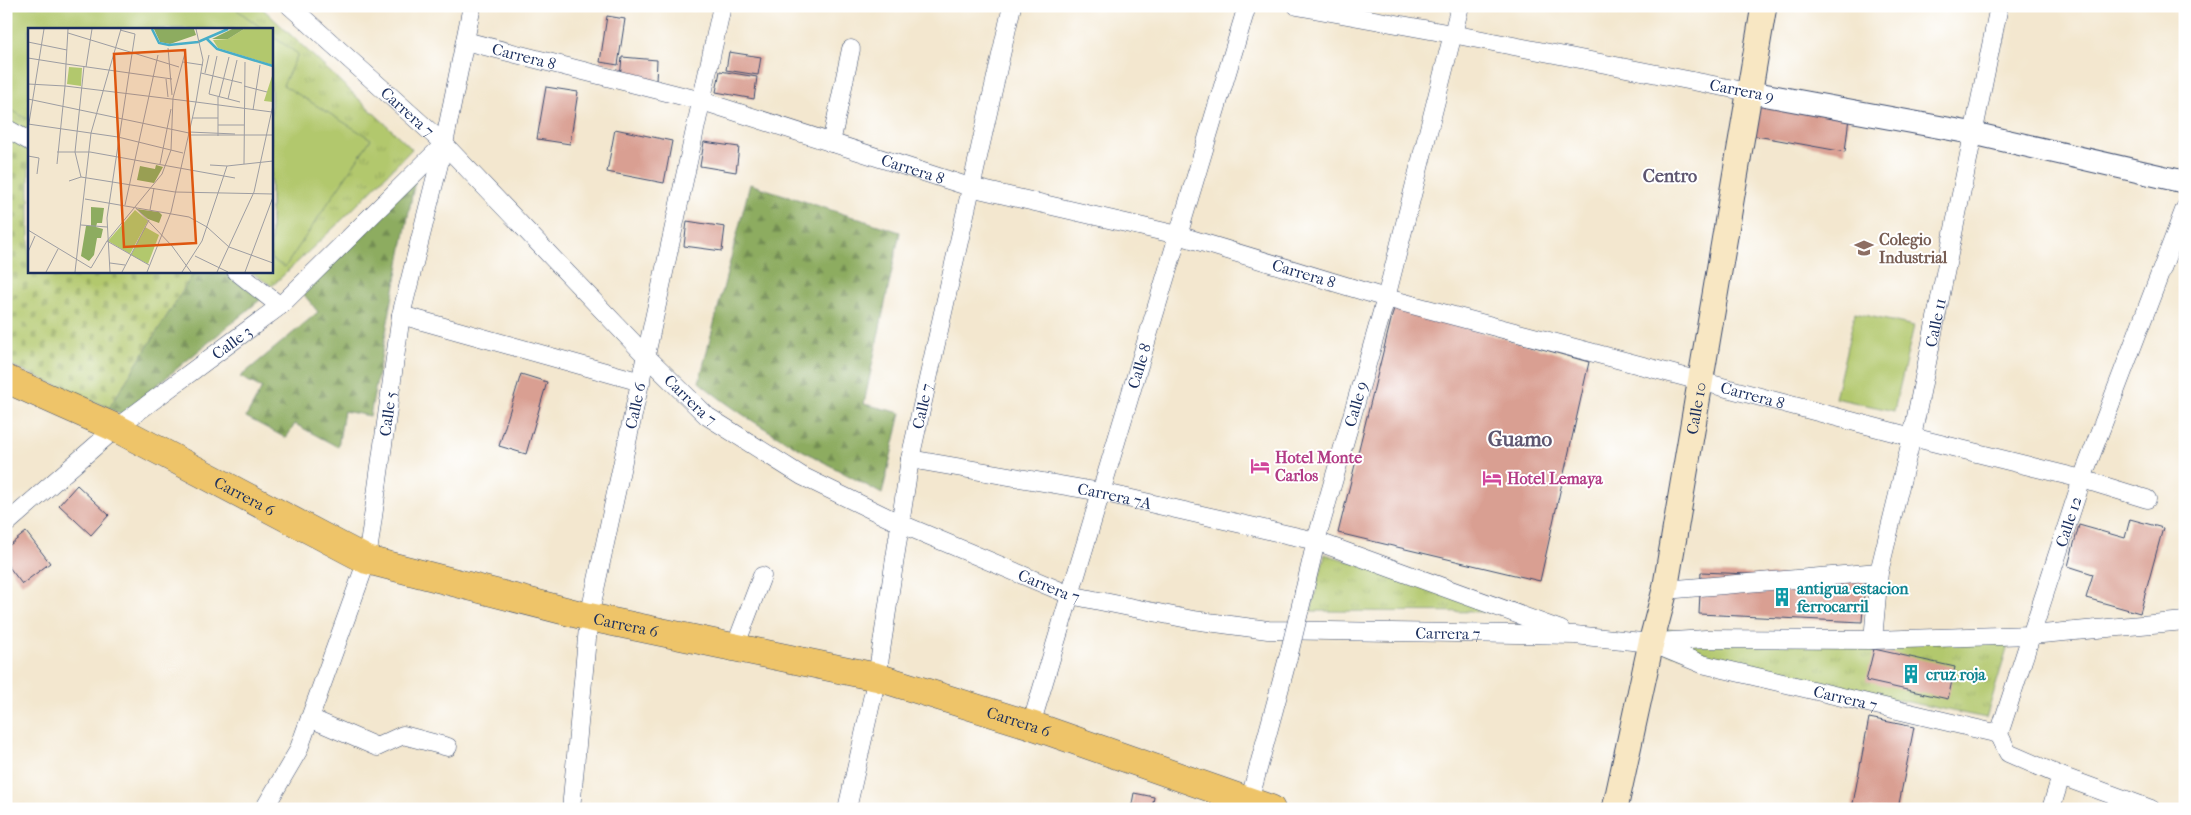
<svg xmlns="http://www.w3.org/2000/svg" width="2191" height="815" font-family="'IM FELL French Canon',serif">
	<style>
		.grass { fill: url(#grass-tufts); stroke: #667c66 }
		.forest { fill: url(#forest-firs); stroke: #546e5f }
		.cemetery { fill: url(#cemetery-stones); stroke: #667c66 }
		.green { fill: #b2c86d; stroke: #667c66 }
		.building { fill: #d99f92 }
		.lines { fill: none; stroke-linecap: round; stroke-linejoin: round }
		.minor-casing { stroke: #3b4b6f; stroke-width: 19 }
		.tertiary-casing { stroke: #3b4b6f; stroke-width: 24 }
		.secondary-casing { stroke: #3b4b6f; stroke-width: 27 }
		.primary-casing { stroke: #3b4b6f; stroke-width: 29 }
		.minor { stroke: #fff; stroke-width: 18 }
		.tertiary { stroke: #fff; stroke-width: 22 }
		.secondary { stroke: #f8e7c3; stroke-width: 25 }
		.primary { stroke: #eec469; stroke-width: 28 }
		.minor-bridge-casing { stroke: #3b4b6f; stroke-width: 19; stroke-linecap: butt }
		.minor-bridge { stroke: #fff; stroke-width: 18 }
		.labels { text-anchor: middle; stroke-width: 4; stroke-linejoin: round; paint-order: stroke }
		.street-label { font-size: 16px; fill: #1b2f5e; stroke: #fff }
		.education-label { font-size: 16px; font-weight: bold; fill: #785e54; stroke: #fff; text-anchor: start }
		.hotel-label { font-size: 16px; font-weight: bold; fill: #b23c85; stroke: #fff; text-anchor: start }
		.culture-label { font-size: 16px; font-weight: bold; fill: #0d838f; stroke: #fff; text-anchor: start }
		.neighbourhood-label { font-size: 18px; font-weight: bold; fill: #5e5670; stroke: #fff }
		.district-label { font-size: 21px; font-weight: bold; fill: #5e5670; stroke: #fff }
		.inset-river { fill: none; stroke: #48aec8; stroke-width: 2.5 }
		.inset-road { fill: none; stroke: #9d9da2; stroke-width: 1 }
		.view { fill: #de5710; fill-opacity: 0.15; stroke: #de5710; stroke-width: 2.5 }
		.inset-edge { fill: none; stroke: #1b2f5e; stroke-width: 2.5 }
	</style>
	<defs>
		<pattern id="grass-tufts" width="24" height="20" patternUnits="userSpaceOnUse" patternTransform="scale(1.25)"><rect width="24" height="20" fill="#b2c86d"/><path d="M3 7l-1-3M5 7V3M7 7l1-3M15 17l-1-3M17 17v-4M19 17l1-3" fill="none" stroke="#98ac61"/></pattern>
		<pattern id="forest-firs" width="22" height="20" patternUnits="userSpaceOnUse" patternTransform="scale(1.25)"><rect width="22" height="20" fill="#8dac60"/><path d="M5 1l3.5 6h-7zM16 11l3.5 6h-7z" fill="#728c52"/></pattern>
		<pattern id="cemetery-stones" width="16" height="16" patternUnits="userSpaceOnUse" patternTransform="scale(1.25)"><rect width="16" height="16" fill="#b2c86d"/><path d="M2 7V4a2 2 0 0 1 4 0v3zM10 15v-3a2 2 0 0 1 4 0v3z" fill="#98ac61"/></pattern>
	</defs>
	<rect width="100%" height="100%" fill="#fff"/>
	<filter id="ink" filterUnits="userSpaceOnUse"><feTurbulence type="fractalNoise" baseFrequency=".02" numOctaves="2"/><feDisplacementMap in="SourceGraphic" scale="10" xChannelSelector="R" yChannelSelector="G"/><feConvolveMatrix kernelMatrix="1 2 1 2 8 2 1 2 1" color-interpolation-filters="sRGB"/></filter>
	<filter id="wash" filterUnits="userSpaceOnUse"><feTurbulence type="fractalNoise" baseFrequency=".0096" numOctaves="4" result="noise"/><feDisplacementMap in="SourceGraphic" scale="20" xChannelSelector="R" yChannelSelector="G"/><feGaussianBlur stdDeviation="1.12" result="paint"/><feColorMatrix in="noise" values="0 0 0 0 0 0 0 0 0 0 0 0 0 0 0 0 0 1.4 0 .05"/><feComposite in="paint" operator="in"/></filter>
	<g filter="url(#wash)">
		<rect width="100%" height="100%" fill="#f3e7cf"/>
		<!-- grass -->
		<path class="grass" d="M 6,6 L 260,6 L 412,149 L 344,218 L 272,286 L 249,271 L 271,271 L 271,29 L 29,29 L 29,135 L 6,122 Z
			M 1325,554 L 1515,612 L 1311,611 Z
			M 1662,629 L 1875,644 L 2012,633 L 1986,718 L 1659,651 Z"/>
		<!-- forest -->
		<path class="forest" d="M 418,164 L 370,416 L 344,411 L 338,447 L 295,424 L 286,438 L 246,417 L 262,388 L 240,377 L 318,312 L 297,286 Z
			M 750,184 L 900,232 L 864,404 L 901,413 L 882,494 C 820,459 754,428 699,382 Z
			M 195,271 L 224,271 L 261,299 L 121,415 L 109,408 Z"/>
		<!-- cemetery -->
		<path class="cemetery" d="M 6,135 L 29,148 L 29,271 L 195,271 L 109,408 L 6,363 Z"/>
		<!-- green -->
		<path class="green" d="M 6,6 L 232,6 L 263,29 L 29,29 L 29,120 L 6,107 Z
			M 271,35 L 298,54 L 283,85 L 371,139 L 285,267 L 271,259 Z
			M 1855,313 L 1914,326 L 1894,411 L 1835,398 Z"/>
		<g id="blocks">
			<!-- building -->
			<path class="building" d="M 752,6 L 784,6 L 783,13 Z
				M 607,16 L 625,19 L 618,65 L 600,62 Z
				M 729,52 L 761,57 L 758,75 L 726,70 Z
				M 622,57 L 657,60 L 656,81 L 620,78 Z
				M 720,71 L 757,77 L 754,99 L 716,92 Z
				M 546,87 L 578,92 L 570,144 L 537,139 Z
				M 1756,96 L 1849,117 L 1845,152 L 1751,135 Z
				M 615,129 L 672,141 L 664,183 L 607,172 Z
				M 704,142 L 739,147 L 736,172 L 700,166 Z
				M 687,221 L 725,227 L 722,251 L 684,246 Z
				M 1394,308 L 1589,362 L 1540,581 L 1338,533 Z
				M 521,374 L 547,382 L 526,454 L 499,446 Z
				M 77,485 L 109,515 L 91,535 L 59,505 Z
				M 2130,519 L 2163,528 L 2140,613 L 2086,598 L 2093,574 L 2068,566 L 2079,525 L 2125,538 Z
				M 26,532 L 50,563 L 22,584 L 6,563 L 6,548 Z
				M 1701,572 L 1865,579 L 1862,622 L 1699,614 Z
				M 1874,649 L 1955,667 L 1948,699 L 1866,681 Z
				M 1869,718 L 1914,727 L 1898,809 L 1852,809 Z
				M 1134,793 L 1154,797 L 1152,809 L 1131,809 Z"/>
		</g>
	</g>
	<g filter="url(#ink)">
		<use href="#blocks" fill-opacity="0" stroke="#3b4b6f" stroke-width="1"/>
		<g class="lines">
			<!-- minor casing -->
			<g class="minor-casing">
				<g id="minor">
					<path id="s1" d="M 290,6 L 444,144 L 645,355 L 707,416 L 802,476 L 899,523 L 1070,595 L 1193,620 L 1268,630 L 1575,635 L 1651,643 L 1702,664 L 1999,734"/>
					<path d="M 1297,6 L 1452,34 L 1749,92"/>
					<path id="s2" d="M 465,41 L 702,101 L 970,187 L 1178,235 L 1386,298 L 1912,437 L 2082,479 L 2147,499"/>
					<path d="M 6,128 L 29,141"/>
					<path d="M 831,143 L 851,49"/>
					<path d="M 236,271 L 280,306"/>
					<path d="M 401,315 L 641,382"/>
					<path id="s3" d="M 910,459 L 1101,492 L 1316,541 L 1561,630"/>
					<path id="s4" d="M 6,524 L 116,428 L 280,306 L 443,145"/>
					<path d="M 1665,590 L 1879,572"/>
					<path id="s5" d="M 1304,592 L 1316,541 L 1386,298 L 1460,6"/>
					<path id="s6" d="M 1873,640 L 1879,572 L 1912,437 L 1999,6"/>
					<path d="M 1656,642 L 1706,639 L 1873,640 L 2031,635 L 2185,621"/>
					<path d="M 735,647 L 762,576"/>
					<path d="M 310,718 L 377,747 L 403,735 L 448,747"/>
					<path id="s7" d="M 1031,725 L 1247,6"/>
					<path d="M 1249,802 L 1289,654"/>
					<path id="s8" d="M 264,809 L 298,751 L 367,560 L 401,315 L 444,144 L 472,6"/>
					<path id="s9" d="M 571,809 L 589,617 L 722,6"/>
					<path id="s10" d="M 847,809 L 877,677 L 910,459 L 1012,6"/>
					<path d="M 2051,809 L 2061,776"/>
					<path id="s11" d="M 2151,809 L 2061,776 L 2008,753 L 1999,734 L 2082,479 L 2185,208"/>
				</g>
			</g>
			<!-- tertiary casing -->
			<g class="tertiary-casing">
				<path id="tertiary" d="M 1749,92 L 1972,133 L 2185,182"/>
			</g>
			<!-- secondary casing -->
			<g class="secondary-casing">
				<g id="secondary">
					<path id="s12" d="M 1615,809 L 1651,643 L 1665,590 L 1764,6"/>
				</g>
			</g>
			<!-- primary casing -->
			<g class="primary-casing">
				<g id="primary">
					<path id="s13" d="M 6,379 L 116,428 L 367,560 L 589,617 L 877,677 L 1031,725 L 1271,809"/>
				</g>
			</g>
			<!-- minor -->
			<use href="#minor" class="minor"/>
			<!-- tertiary -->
			<use href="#tertiary" class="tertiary"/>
			<!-- secondary -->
			<use href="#secondary" class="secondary"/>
			<!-- primary -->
			<use href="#primary" class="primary"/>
			<!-- minor-bridge casing -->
			<g class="minor-bridge-casing">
				<path id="minor-bridge" d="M 1289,654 L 1304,592"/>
			</g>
			<!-- minor-bridge -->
			<use href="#minor-bridge" class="minor-bridge"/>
		</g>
	</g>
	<!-- icons -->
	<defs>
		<g id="school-bare" transform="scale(1.5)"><path d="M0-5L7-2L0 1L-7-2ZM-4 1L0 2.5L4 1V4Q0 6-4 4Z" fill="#8d6e63" stroke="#fff" stroke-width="2.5" paint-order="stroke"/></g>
		<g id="hotel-bare" transform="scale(1.5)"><path d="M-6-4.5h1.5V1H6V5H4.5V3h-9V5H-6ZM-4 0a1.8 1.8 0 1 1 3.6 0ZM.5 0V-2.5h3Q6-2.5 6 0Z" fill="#d1479c" stroke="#fff" stroke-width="2.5" paint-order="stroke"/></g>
		<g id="building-bare" transform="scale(1.5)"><path d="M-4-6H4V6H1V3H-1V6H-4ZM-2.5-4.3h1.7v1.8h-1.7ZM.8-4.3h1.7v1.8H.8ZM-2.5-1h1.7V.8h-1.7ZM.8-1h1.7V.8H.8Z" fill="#0f9aa8" stroke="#fff" stroke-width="2.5" paint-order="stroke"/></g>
	</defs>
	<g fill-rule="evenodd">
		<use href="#school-bare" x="1864" y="248"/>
		<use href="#hotel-bare" x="1260" y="466"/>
		<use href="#hotel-bare" x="1492" y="478"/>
		<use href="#building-bare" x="1782" y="597"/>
		<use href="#building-bare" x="1911" y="674"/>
	</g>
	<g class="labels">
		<!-- street labels -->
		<g class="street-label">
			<text dy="6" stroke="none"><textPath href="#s2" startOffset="61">Carrera 8</textPath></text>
			<text transform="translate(1742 90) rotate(11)" y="6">Carrera 9</text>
			<text dy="6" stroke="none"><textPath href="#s1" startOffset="158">Carrera 7</textPath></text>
			<text dy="6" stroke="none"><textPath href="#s2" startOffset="466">Carrera 8</textPath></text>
			<text dy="6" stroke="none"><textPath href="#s2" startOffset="871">Carrera 8</textPath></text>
			<text dy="6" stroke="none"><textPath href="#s6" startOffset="324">Calle 11</textPath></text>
			<text dy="6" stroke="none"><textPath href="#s4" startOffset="290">Calle 3</textPath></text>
			<text dy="6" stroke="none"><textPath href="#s7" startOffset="375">Calle 8</textPath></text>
			<text dy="6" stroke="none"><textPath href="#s2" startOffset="1336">Carrera 8</textPath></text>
			<text dy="6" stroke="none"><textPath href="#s1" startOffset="562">Carrera 7</textPath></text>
			<text dy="6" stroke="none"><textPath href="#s5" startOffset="195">Calle 9</textPath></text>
			<text dy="6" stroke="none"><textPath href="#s9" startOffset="409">Calle 6</textPath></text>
			<text dy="6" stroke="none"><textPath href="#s10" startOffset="410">Calle 7</textPath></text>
			<text dy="6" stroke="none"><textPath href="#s12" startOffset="409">Calle 10</textPath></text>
			<text dy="6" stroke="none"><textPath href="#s8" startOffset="418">Calle 5</textPath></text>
			<text dy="6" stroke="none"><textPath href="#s13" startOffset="266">Carrera 6</textPath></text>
			<text dy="6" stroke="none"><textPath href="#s3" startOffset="208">Carrera 7A</textPath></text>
			<text dy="6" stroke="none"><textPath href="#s11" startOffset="398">Calle 12</textPath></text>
			<text dy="6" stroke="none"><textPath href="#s1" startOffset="968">Carrera 7</textPath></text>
			<text dy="6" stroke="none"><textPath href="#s13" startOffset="671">Carrera 6</textPath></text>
			<text dy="6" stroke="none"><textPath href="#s1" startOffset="1372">Carrera 7</textPath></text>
			<text dy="6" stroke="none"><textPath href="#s1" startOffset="1778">Carrera 7</textPath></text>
			<text dy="6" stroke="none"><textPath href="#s13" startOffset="1076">Carrera 6</textPath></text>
		</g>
		<!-- education labels -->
		<g class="education-label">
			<text x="1879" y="245">Colegio<tspan x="1879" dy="18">Industrial</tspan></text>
		</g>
		<!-- hotel labels -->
		<g class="hotel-label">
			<text x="1275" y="463">Hotel Monte<tspan x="1275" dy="18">Carlos</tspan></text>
			<text x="1507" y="484">Hotel Lemaya</text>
		</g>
		<!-- culture labels -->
		<g class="culture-label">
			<text x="1797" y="594">antigua estacion<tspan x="1797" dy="18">ferrocarril</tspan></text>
			<text x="1926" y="680">cruz roja</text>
		</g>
		<!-- neighbourhood labels -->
		<g class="neighbourhood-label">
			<text x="1670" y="182">Centro</text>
		</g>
		<!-- district labels -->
		<g class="district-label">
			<text x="1520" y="446">Guamo</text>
		</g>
	</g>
	<!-- overview -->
	<g transform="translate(28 28)">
		<rect width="245" height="245" fill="#f3e7cf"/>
		<path d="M 216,1 L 245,1 L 245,37 L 190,20 L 185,12 L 200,11 ZM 245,45 L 245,74 L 236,73 ZM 107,182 L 120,193 L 102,226 L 80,213 Z" fill="#b2c86d"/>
		<path d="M 126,1 L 166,1 L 168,7 L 142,16 L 132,14 ZM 204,1 L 216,1 L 200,11 L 184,11 ZM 128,137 L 135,139 L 126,155 L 109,152 L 112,138 L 127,141 ZM 63,179 L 76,180 L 74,195 L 69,195 L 68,199 L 75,201 L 73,210 L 69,210 L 66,227 L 61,233 L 53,228 L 58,198 L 63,198 ZM 108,181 L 131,184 L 134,187 L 131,195 L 120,191 Z" fill="#8dac60"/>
		<path d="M 117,199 L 131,207 L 120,236 L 103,227 Z" fill="#b2c86d"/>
		<path d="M 41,39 L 54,40 L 53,58 L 39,56 ZM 106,185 L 118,192 L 102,224 L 85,215 Z" fill="#b2c86d"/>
		<path class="inset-river" d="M 124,1 L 131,15 L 141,17 L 170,14 L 200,1M 179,11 L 189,21 L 245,38"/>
		<path class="inset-road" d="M 40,1 L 38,36 L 144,51M 92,2 L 107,6M 40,5 L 151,39M 0,14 L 39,22M 140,20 L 144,67M 189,28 L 181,66 L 212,74M 0,30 L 38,36 L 37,58 L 168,74M 155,34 L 175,37M 58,39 L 64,1M 173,45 L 214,55M 177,45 L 181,27M 138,51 L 140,69M 0,56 L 37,58 L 29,136M 216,58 L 239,64M 191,69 L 201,29M 0,71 L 161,105M 200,71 L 209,32M 168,74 L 244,84M 225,82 L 232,37M 164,90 L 190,90M 0,96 L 90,109 L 155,125M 190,97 L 216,97M 0,101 L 16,1M 161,104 L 207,106M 161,107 L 245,107M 190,108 L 190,69M 29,124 L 62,124 L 207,150M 0,128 L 11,130 L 9,146M 132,136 L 143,81M 216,136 L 217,34M 182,137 L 199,138 L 245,133M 53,149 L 47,124 L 56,38M 41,153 L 53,149 L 147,164 L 245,166M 57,171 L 161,189 L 179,199 L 201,219 L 245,235M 97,177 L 130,27M 108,180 L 144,218 L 163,244M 122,182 L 126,160M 53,197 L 79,199M 0,202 L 63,240 L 79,213 L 134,146 L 143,122 L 145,70 L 157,25M 79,213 L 121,237M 0,224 L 7,208M 167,228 L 200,244M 82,235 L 97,237M 18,244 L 30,221M 47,244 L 63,105 L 93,1M 82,244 L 79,190 L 107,6M 94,244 L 121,192M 119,244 L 143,184 L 168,74 L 175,32 L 168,1M 154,244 L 174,213 L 199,138M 189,244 L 226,164 L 245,77M 217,244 L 245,169"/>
		<path class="view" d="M 157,22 L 168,215 L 96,219 L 86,26 Z"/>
		<rect width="245" height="245" class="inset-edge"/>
	</g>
	<!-- margin -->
	<rect width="2191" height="815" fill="none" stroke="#fff" stroke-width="25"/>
</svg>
